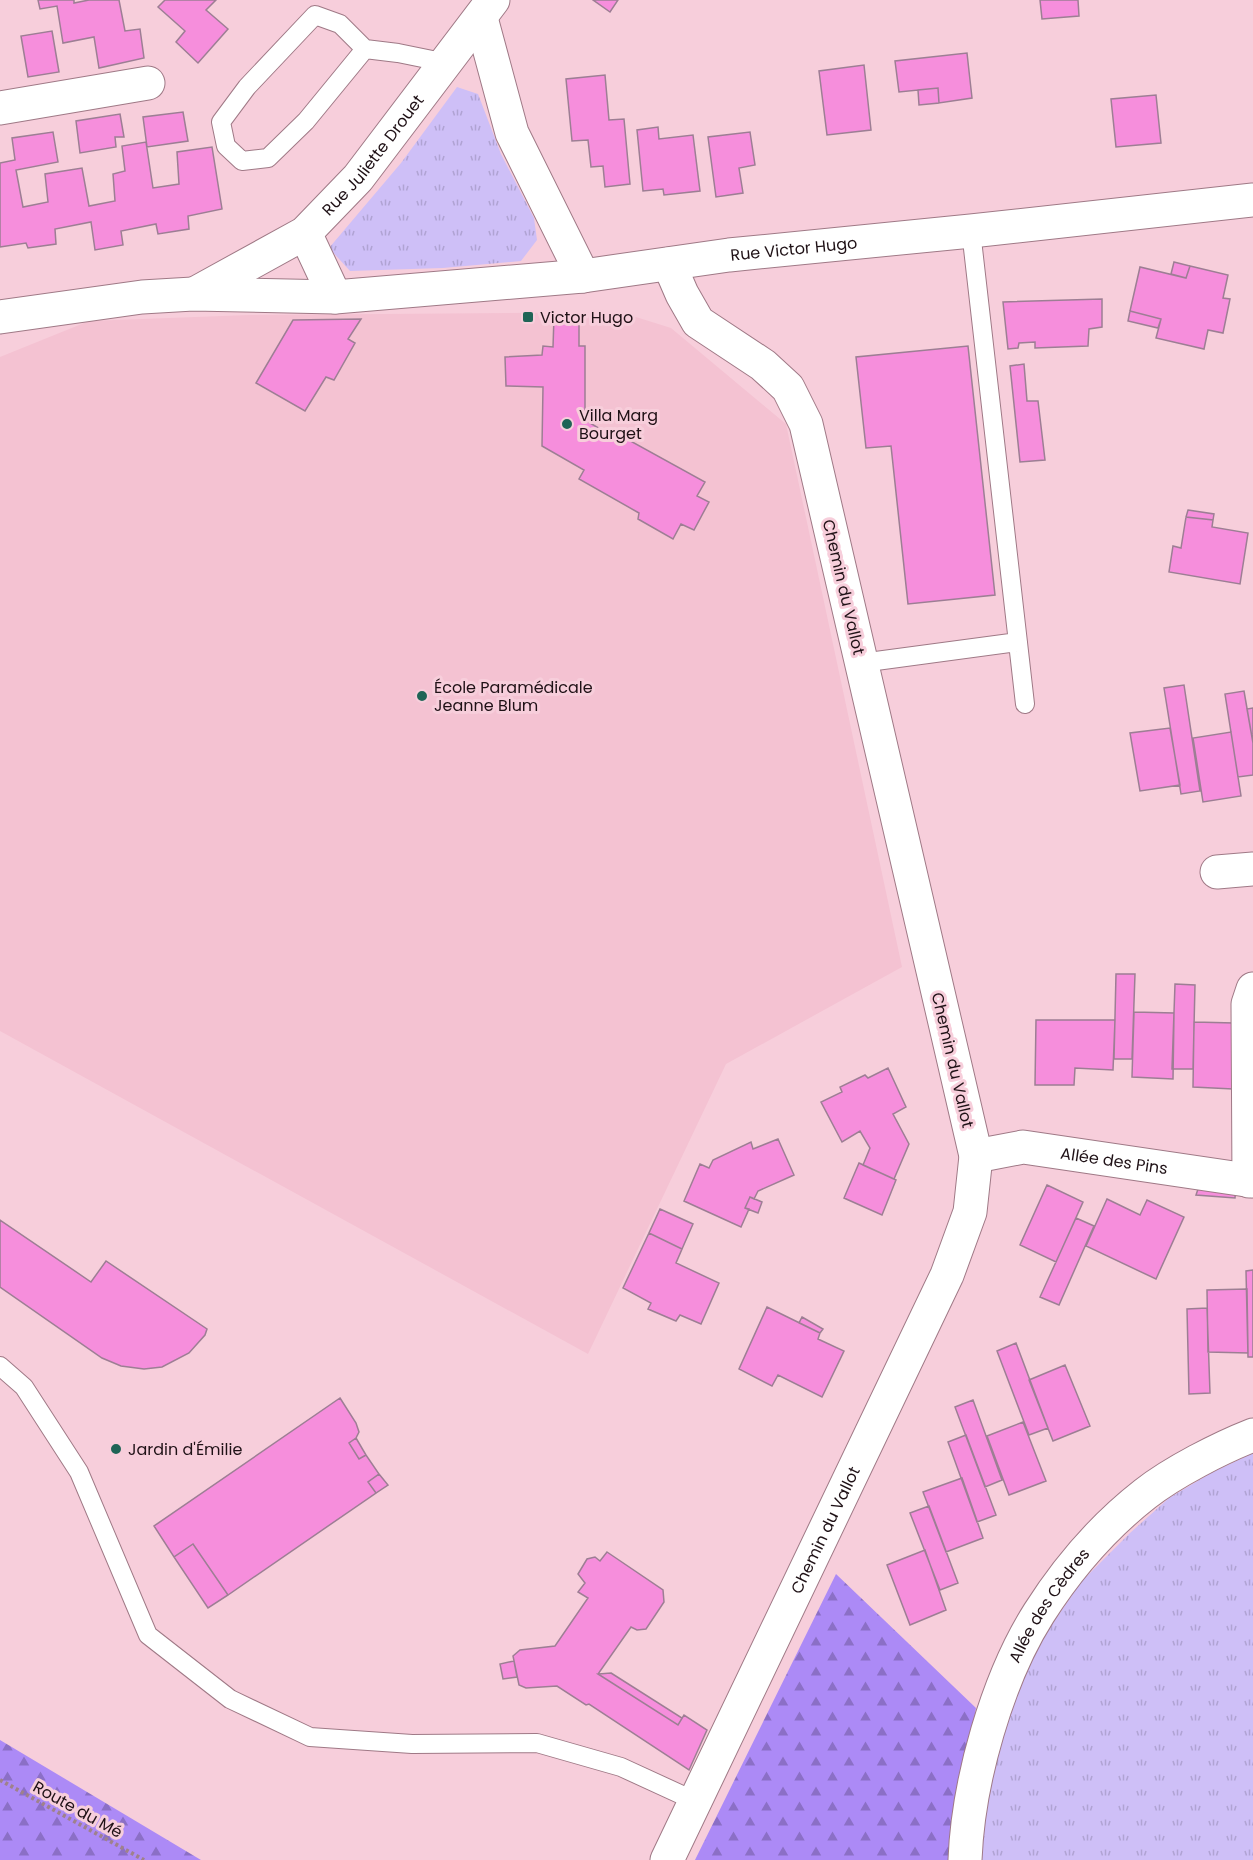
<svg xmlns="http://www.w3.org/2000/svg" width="1253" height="1860" font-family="Poppins,sans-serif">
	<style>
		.built { fill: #f4c2d2 }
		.grass { fill: url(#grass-tufts) }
		.forest { fill: url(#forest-firs) }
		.building { fill: #f68edc; stroke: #9d7e94; stroke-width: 1.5 }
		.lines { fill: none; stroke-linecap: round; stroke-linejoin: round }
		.service-casing { stroke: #9f7986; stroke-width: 20 }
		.minor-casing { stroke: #9f7986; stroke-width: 35 }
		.path { stroke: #9f818b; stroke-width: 4; stroke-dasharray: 3 3; stroke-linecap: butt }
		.service { stroke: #fff; stroke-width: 18 }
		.minor { stroke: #fff; stroke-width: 33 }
		.poi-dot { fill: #1f6456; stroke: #f7cedb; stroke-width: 2 }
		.labels { text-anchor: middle; stroke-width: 6; stroke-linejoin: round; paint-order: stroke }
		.street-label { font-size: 16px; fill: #1f1116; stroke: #f7cedb }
		.poi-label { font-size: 16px; fill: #1f1116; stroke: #f7cedb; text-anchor: start }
	</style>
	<defs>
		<pattern id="grass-tufts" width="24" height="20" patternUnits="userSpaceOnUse" patternTransform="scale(1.5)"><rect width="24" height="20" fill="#cebff7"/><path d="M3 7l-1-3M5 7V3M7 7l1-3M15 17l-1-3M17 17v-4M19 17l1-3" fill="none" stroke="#b0a3d3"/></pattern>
		<pattern id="forest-firs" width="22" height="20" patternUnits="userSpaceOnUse" patternTransform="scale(1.5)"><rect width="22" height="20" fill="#ac8af6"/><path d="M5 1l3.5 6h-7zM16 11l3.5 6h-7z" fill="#8b6fc6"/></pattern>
	</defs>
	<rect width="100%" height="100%" fill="#f7cedb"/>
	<!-- built -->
	<path class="built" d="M 620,312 L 671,328 L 786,424 L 902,967 L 726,1064 L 588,1354 L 0,1031 L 0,357 L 89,321 L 249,315 Z"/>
	<!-- grass -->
	<path class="grass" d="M 457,87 L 478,94 L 501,154 L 534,218 L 537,240 L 521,261 L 443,268 L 350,271 L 329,248 L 401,163 Z
		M 1253,1453 L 1253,1860 L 978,1860 L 989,1773 L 1012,1697 L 1040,1642 L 1081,1582 L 1130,1533 L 1169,1498 L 1211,1473 Z"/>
	<!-- forest -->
	<path class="forest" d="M 836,1574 L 976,1708 L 950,1860 L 695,1860 Z
		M 0,1740 L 201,1860 L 0,1860 Z"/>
	<!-- building -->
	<path class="building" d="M 38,0 L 74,0 L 74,3 L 89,0 L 119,0 L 125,31 L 140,29 L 144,58 L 99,68 L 94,37 L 63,43 L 57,6 L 40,9 Z
		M 165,0 L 216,0 L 206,10 L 228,29 L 198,63 L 176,42 L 185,31 L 158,7 Z
		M 593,0 L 618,0 L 610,12 Z
		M 1040,0 L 1078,0 L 1079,16 L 1042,19 Z
		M 52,31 L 59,72 L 28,77 L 21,36 Z
		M 967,53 L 972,98 L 939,103 L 938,88 L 899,92 L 895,61 Z
		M 864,65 L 871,130 L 827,135 L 819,71 Z
		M 605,75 L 609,120 L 624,119 L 630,184 L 605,187 L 603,166 L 591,167 L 588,140 L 572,141 L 566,79 Z
		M 938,88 L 939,103 L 919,105 L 918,90 Z
		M 1156,95 L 1161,143 L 1116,147 L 1111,99 Z
		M 183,112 L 188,141 L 147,147 L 143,117 Z
		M 120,114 L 124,137 L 115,137 L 116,147 L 80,153 L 76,121 Z
		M 658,127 L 659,139 L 693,135 L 700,191 L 664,195 L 663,189 L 643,191 L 637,130 Z
		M 53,132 L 58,162 L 16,170 L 23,207 L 48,202 L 45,174 L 82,168 L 89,206 L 115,201 L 113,174 L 125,171 L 122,146 L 146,142 L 153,188 L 179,184 L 177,152 L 212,147 L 222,209 L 188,216 L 189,229 L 158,234 L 156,224 L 121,231 L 123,245 L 95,250 L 91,222 L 55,229 L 56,244 L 28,248 L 26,243 L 0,247 L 0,163 L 15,160 L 12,138 Z
		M 750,132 L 755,165 L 739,168 L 743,193 L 716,197 L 708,137 Z
		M 1174,262 L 1190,266 L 1186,278 L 1171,274 Z
		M 1190,266 L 1228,275 L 1223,298 L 1230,299 L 1223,333 L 1208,330 L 1204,349 L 1156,338 L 1161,319 L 1130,311 L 1140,267 L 1186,278 Z
		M 1102,299 L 1102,327 L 1089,329 L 1088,346 L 1035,348 L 1035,342 L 1019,343 L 1018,348 L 1008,349 L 1003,302 Z
		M 1130,311 L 1161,319 L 1158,328 L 1128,321 Z
		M 554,317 L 579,317 L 579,346 L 585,346 L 585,420 L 605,432 L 607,428 L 705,482 L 697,496 L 709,502 L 694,530 L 681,524 L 673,539 L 638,519 L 639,513 L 579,479 L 584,470 L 542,446 L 543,387 L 506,386 L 505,357 L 542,355 L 543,346 L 553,347 Z
		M 361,319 L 348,339 L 355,343 L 334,380 L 326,377 L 305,411 L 256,383 L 293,320 Z
		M 968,346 L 995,595 L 908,604 L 891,446 L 866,448 L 856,357 Z
		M 1024,364 L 1027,401 L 1038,401 L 1045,460 L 1020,462 L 1010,366 Z
		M 1188,510 L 1214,514 L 1213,520 L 1186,517 Z
		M 1186,517 L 1213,520 L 1212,527 L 1248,533 L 1240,584 L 1169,572 L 1173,546 L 1181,548 Z
		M 1184,685 L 1200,791 L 1181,794 L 1164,688 Z
		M 1244,691 L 1253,743 L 1253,775 L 1238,777 L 1225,694 Z
		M 1253,708 L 1253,743 L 1247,709 Z
		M 1170,728 L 1180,785 L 1140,791 L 1130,733 Z
		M 1231,732 L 1241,796 L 1203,802 L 1193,738 Z
		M 1116,974 L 1135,974 L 1132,1059 L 1114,1059 Z
		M 1175,984 L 1195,985 L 1193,1069 L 1172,1069 Z
		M 1134,1012 L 1174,1013 L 1173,1079 L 1132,1077 Z
		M 1036,1020 L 1115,1020 L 1113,1070 L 1075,1068 L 1074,1085 L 1035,1085 Z
		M 1194,1022 L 1234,1023 L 1233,1089 L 1193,1087 Z
		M 888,1068 L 906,1107 L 893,1114 L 909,1144 L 894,1179 L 863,1165 L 870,1148 L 860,1131 L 842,1142 L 821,1102 L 842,1092 L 840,1087 L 865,1075 L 868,1078 Z
		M 778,1139 L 794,1175 L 758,1191 L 754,1199 L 750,1197 L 745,1208 L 749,1209 L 741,1227 L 684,1201 L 700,1164 L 709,1168 L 713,1160 L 751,1142 L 753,1149 Z
		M 859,1163 L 896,1180 L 882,1215 L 844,1198 Z
		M 1200,1183 L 1236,1185 L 1235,1198 L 1196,1195 Z
		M 1047,1185 L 1083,1202 L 1056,1262 L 1020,1245 Z
		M 750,1197 L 762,1202 L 758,1213 L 745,1208 Z
		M 1107,1199 L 1140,1215 L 1147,1200 L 1184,1217 L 1156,1279 L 1086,1246 Z
		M 660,1209 L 693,1224 L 682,1249 L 649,1233 Z
		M 1076,1218 L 1094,1226 L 1059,1305 L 1040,1297 Z
		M 0,1220 L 91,1282 L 106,1261 L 207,1329 L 205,1335 L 189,1353 L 162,1367 L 144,1369 L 121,1366 L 102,1358 L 0,1287 Z
		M 649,1233 L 682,1249 L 676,1263 L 719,1283 L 701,1324 L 680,1315 L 676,1321 L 648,1309 L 651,1303 L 623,1288 Z
		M 1253,1270 L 1253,1357 L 1248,1357 L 1246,1271 Z
		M 1247,1289 L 1248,1353 L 1208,1352 L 1207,1290 Z
		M 767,1307 L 820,1333 L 818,1339 L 844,1351 L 822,1397 L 778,1375 L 772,1386 L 739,1369 Z
		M 1207,1308 L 1210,1393 L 1189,1394 L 1187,1309 Z
		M 802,1317 L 823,1329 L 820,1333 L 799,1323 Z
		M 1016,1343 L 1048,1428 L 1029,1435 L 997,1351 Z
		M 1065,1365 L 1090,1426 L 1053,1441 L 1029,1380 Z
		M 340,1398 L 356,1423 L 359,1432 L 356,1438 L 349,1443 L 359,1459 L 366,1455 L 379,1474 L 368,1482 L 376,1493 L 228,1595 L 193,1544 L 174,1557 L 154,1526 Z
		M 973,1400 L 1002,1480 L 985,1487 L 955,1407 Z
		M 1023,1422 L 1046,1481 L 1009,1495 L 987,1436 Z
		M 966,1435 L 996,1515 L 977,1522 L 948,1442 Z
		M 356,1438 L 366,1455 L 359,1459 L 349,1443 Z
		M 379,1474 L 388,1485 L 376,1493 L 368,1482 Z
		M 962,1478 L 983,1538 L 946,1552 L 923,1492 Z
		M 929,1506 L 958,1583 L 940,1590 L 910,1513 Z
		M 193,1544 L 228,1595 L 208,1608 L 174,1557 Z
		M 925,1550 L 946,1610 L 910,1625 L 887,1565 Z
		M 607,1552 L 663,1590 L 664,1602 L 646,1629 L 637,1630 L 631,1627 L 598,1674 L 678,1725 L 684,1715 L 707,1730 L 689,1770 L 589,1704 L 586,1705 L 557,1686 L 526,1688 L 519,1685 L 513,1656 L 520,1650 L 555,1646 L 588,1598 L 578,1592 L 585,1583 L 578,1574 L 587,1559 L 595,1557 L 600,1561 Z
		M 514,1661 L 517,1677 L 503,1679 L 500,1664 Z
		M 611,1673 L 682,1718 L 678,1725 L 598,1674 Z"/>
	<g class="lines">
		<!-- service casing -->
		<g class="service-casing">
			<path id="service" d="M 365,49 L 340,24 L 315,15 L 247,87 L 221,122 L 226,146 L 242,161 L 268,158 L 306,121 L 365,49 L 398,53 L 447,63
				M 971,231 L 1025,704
				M 861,663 L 1018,642
				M 0,1366 L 24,1387 L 79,1472 L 148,1635 L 230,1699 L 310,1737 L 412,1744 L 537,1743 L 621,1767 L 695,1801"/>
		</g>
		<!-- minor casing -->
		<g class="minor-casing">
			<g id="minor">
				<path d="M 481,18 L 512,133 L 583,276"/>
				<path d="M 0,108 L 148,83"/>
				<path d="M 305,233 L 335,297"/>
				<path id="s1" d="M 196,293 L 305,233 L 358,178 L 493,0"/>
				<path id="s2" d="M 0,317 L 142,297 L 193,294 L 335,297 L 583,276 L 729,255 L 971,231 L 1253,200"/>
				<path d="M 1217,872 L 1253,869"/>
				<path id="s3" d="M 976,1156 L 1023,1147 L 1253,1181"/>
				<path d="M 1249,1181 L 1248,1004 L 1253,989"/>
				<path id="s4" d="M 667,1860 L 947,1275 L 970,1212 L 976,1156 L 806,424 L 788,388 L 763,365 L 698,322 L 682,294 L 669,264"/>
				<path id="s5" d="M 965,1860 C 968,1782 997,1679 1039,1613 C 1067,1569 1104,1526 1145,1494 C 1173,1472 1220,1448 1253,1435"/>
			</g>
		</g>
		<!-- path -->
		<path class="path" d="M 0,1780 L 144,1860"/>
		<!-- service -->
		<use href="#service" class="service"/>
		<!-- minor -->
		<use href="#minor" class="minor"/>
	</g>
	<!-- markers -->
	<g class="poi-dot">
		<rect x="522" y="311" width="12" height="12" rx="3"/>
		<circle cx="567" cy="424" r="6"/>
		<circle cx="422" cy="696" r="6"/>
		<circle cx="116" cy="1449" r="6"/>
	</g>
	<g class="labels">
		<!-- street labels -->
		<g class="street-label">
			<text dy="6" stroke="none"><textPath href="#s1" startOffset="228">Rue Juliette Drouet</textPath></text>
			<text dy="6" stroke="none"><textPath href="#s2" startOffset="798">Rue Victor Hugo</textPath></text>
			<text transform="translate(844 587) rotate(77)" y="6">Chemin du Vallot</text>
			<text transform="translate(953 1060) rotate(77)" y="6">Chemin du Vallot</text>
			<text dy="6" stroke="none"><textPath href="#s3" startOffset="140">Allée des Pins</textPath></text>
			<text dy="6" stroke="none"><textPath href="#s4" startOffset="366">Chemin du Vallot</textPath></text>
			<text dy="6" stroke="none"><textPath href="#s5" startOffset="272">Allée des Cèdres</textPath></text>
			<text transform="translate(78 1809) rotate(29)" y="6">Route du Mé</text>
		</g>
		<!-- poi labels -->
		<g class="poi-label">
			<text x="540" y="323">Victor Hugo</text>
			<text x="579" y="421">Villa Marg<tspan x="579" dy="18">Bourget</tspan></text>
			<text x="434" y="693">École Paramédicale<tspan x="434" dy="18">Jeanne Blum</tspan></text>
			<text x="128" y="1455">Jardin d'Émilie</text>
		</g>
	</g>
</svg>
